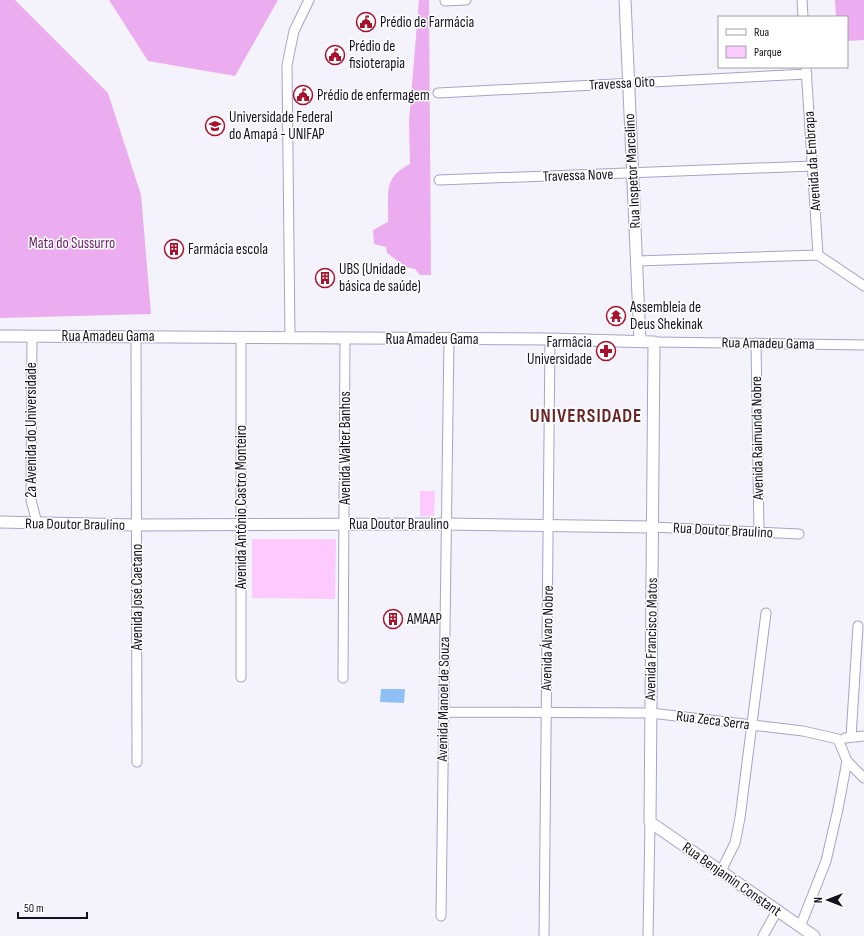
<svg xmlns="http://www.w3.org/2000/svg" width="864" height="936" font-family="'Sofia Sans Condensed',sans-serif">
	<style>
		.green { fill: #fccafe }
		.forest { fill: #ecacf0 }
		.water { fill: #8ec0f5 }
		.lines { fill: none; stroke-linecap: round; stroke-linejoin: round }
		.minor-casing { stroke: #a6a4c5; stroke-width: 11 }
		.tertiary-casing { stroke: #a6a4c5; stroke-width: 13 }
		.minor { stroke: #fff; stroke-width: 9 }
		.tertiary { stroke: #fff; stroke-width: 11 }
		.labels { text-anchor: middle; stroke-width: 3; stroke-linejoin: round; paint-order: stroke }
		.poi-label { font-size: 15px; fill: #13121e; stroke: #fff; text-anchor: start }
		.street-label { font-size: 15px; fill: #13121e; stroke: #fff }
		.park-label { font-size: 15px; fill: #661b6c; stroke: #fff }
		.district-label { font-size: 19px; font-weight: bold; letter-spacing: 1px; fill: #6a2528; stroke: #fff }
	</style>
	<rect width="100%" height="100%" fill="#f4f3fb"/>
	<!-- green -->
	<path class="green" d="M 420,491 L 435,491 L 434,516 L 420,516 Z
		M 252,539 L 336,539 L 335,599 L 252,598 Z"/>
	<!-- forest -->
	<path class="forest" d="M 0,0 L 15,0 L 108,93 L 141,195 L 151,314 L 0,318 Z
		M 109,0 L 278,0 L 235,76 L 148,61 Z
		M 419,0 L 429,0 L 431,275 L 420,275 L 415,269 L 406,267 L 387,253 L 386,247 L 374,244 L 373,230 L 388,222 C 389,194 382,178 410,164 L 409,121 Z
		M 835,0 L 864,0 L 864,40 L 847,41 L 847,17 L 836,17 Z"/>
	<!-- water -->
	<path class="water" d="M 381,689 L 405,689 L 404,703 L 380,702 Z"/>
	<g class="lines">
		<!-- minor casing -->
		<g class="minor-casing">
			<path id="minor" d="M 802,0 L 803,17
				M 445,1 L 466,0
				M 806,67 L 818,255
				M 438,93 L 807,74
				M 439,180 L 813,166
				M 818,255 L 864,286
				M 637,261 L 818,255
				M 32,336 L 31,500 L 37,523
				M 136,336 L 137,762
				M 290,338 L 287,65 L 294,31 L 309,0
				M 654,342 L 864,345
				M 756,343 L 759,532
				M 652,527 L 799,534
				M 241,677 L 241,338
				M 343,678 L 345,338
				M 443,712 L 651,713 L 803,731 L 838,739 L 847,761 L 864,778
				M 851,737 L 858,626
				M 845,738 L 864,736
				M 721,871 L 735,843 L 740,818 L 766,613
				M 441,916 L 449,339
				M 800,927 L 826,861 L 838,809 L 847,761
				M 544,936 L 550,339
				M 648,936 L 650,822
				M 763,936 L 777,911"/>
		</g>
		<!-- tertiary casing -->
		<g class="tertiary-casing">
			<path id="tertiary" d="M 625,0 L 640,341
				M 0,336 L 550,339 L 654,342 L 650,822 L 814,936
				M 0,522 L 136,525 L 446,524 L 652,527"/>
		</g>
		<!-- minor -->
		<use href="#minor" class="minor"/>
		<!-- tertiary -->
		<use href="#tertiary" class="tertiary"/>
	</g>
	<!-- icons -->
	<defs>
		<g id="civic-ring" transform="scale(1)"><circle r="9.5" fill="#fff" stroke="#a8102b" stroke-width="1.5"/><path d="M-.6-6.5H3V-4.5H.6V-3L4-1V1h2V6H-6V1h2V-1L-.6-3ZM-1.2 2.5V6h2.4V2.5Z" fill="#a8102b"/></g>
		<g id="university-ring" transform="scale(1)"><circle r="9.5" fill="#fff" stroke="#a8102b" stroke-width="1.5"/><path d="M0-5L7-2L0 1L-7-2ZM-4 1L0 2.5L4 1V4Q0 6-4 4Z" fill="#a8102b"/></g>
		<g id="building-ring" transform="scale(1)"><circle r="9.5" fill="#fff" stroke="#a8102b" stroke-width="1.5"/><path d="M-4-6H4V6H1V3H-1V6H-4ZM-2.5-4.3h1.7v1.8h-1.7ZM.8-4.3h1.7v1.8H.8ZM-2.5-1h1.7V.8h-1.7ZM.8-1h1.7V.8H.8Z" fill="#a8102b"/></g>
		<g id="temple-ring" transform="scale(1)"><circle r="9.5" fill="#fff" stroke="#a8102b" stroke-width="1.5"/><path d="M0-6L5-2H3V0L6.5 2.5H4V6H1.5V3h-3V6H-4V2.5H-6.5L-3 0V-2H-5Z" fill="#a8102b"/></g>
		<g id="pharmacy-ring" transform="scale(1)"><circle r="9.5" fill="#fff" stroke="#a8102b" stroke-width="1.5"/><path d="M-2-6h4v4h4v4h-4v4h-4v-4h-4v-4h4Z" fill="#a8102b"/></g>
	</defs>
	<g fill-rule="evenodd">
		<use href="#civic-ring" x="366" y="22"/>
		<use href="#civic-ring" x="335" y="55"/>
		<use href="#civic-ring" x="303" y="95"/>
		<use href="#university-ring" x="215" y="126"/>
		<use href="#building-ring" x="174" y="249"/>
		<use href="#building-ring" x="325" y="278"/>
		<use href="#temple-ring" x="616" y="316"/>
		<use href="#pharmacy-ring" x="606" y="351"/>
		<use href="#building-ring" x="393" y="619"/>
	</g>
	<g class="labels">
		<!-- poi labels -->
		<g class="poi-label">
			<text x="380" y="27">Prédio de Farmácia</text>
			<text x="349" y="51">Prédio de<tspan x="349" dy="17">fisioterapia</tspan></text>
			<text x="317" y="100">Prédio de enfermagem</text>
			<text x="229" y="122">Universidade Federal<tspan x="229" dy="17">do Amapá - UNIFAP</tspan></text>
			<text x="188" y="254">Farmácia escola</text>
			<text x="339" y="274">UBS (Unidade<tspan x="339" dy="17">básica de saúde)</tspan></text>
			<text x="630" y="312">Assembleia de<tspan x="630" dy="17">Deus Shekinak</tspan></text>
			<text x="592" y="347" text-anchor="end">Farmâcia<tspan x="592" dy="17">Universidade</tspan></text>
			<text x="407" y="624">AMAAP</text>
		</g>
		<!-- street labels -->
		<g class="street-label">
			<text transform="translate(622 83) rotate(-3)" y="5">Travessa Oito</text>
			<text transform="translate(812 161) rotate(-94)" y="5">Avenida da Embrapa</text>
			<text transform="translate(632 171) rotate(-93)" y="5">Rua Inspetor Marcelino</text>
			<text transform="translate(578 175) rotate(-2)" y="5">Travessa Nove</text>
			<text x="108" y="341">Rua Amadeu Gama</text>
			<text x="432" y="344">Rua Amadeu Gama</text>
			<text transform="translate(768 343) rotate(1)" y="5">Rua Amadeu Gama</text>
			<text transform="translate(31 430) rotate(-90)" y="5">2a Avenida do Universidade</text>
			<text transform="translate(757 438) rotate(-91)" y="5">Avenida Raimunda Nobre</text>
			<text transform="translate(345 448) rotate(-90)" y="5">Avenida Walter Banhos</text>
			<text transform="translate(241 507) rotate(-90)" y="5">Avenida Antônio Castro Monteiro</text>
			<text transform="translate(75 524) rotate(1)" y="5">Rua Doutor Braulino</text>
			<text x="399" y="529">Rua Doutor Braulino</text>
			<text transform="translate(723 530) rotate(3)" y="5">Rua Doutor Braulino</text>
			<text transform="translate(137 597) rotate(-90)" y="5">Avenida José Caetano</text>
			<text transform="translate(547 638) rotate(-89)" y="5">Avenida Álvaro Nobre</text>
			<text transform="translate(651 639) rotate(-89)" y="5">Avenida Francisco Matos</text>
			<text transform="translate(443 699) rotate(-89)" y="5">Avenida Manoel de Souza</text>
			<text transform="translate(713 720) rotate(7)" y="5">Rua Zeca Serra</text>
			<text transform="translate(732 879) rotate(35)" y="5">Rua Benjamin Constant</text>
		</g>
		<!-- park labels -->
		<g class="park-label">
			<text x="72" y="248">Mata do Sussurro</text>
		</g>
		<!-- district labels -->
		<g class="district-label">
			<text x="586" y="422">UNIVERSIDADE</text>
		</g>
	</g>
	<!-- legend -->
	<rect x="718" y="16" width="130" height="52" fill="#ffffff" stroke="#a1a0a5"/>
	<rect x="726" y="29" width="20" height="6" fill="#ffffff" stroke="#a1a0a5"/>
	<text x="754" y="36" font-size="12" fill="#13121e">Rua</text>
	<rect x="726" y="46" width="20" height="12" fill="#fccafe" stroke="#a1a0a5"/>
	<text x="754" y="56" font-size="12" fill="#13121e">Parque</text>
	<!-- north arrow -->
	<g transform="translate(828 900) rotate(270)" stroke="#ffffff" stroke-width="3" paint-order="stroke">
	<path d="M0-3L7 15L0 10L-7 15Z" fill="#13121e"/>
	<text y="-6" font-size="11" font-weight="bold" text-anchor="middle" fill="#13121e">N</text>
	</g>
	<!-- scale -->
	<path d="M18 912v6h69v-6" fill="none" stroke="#13121e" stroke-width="2"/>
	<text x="24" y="912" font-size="12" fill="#13121e" stroke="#ffffff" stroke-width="3" paint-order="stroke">50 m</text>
</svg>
